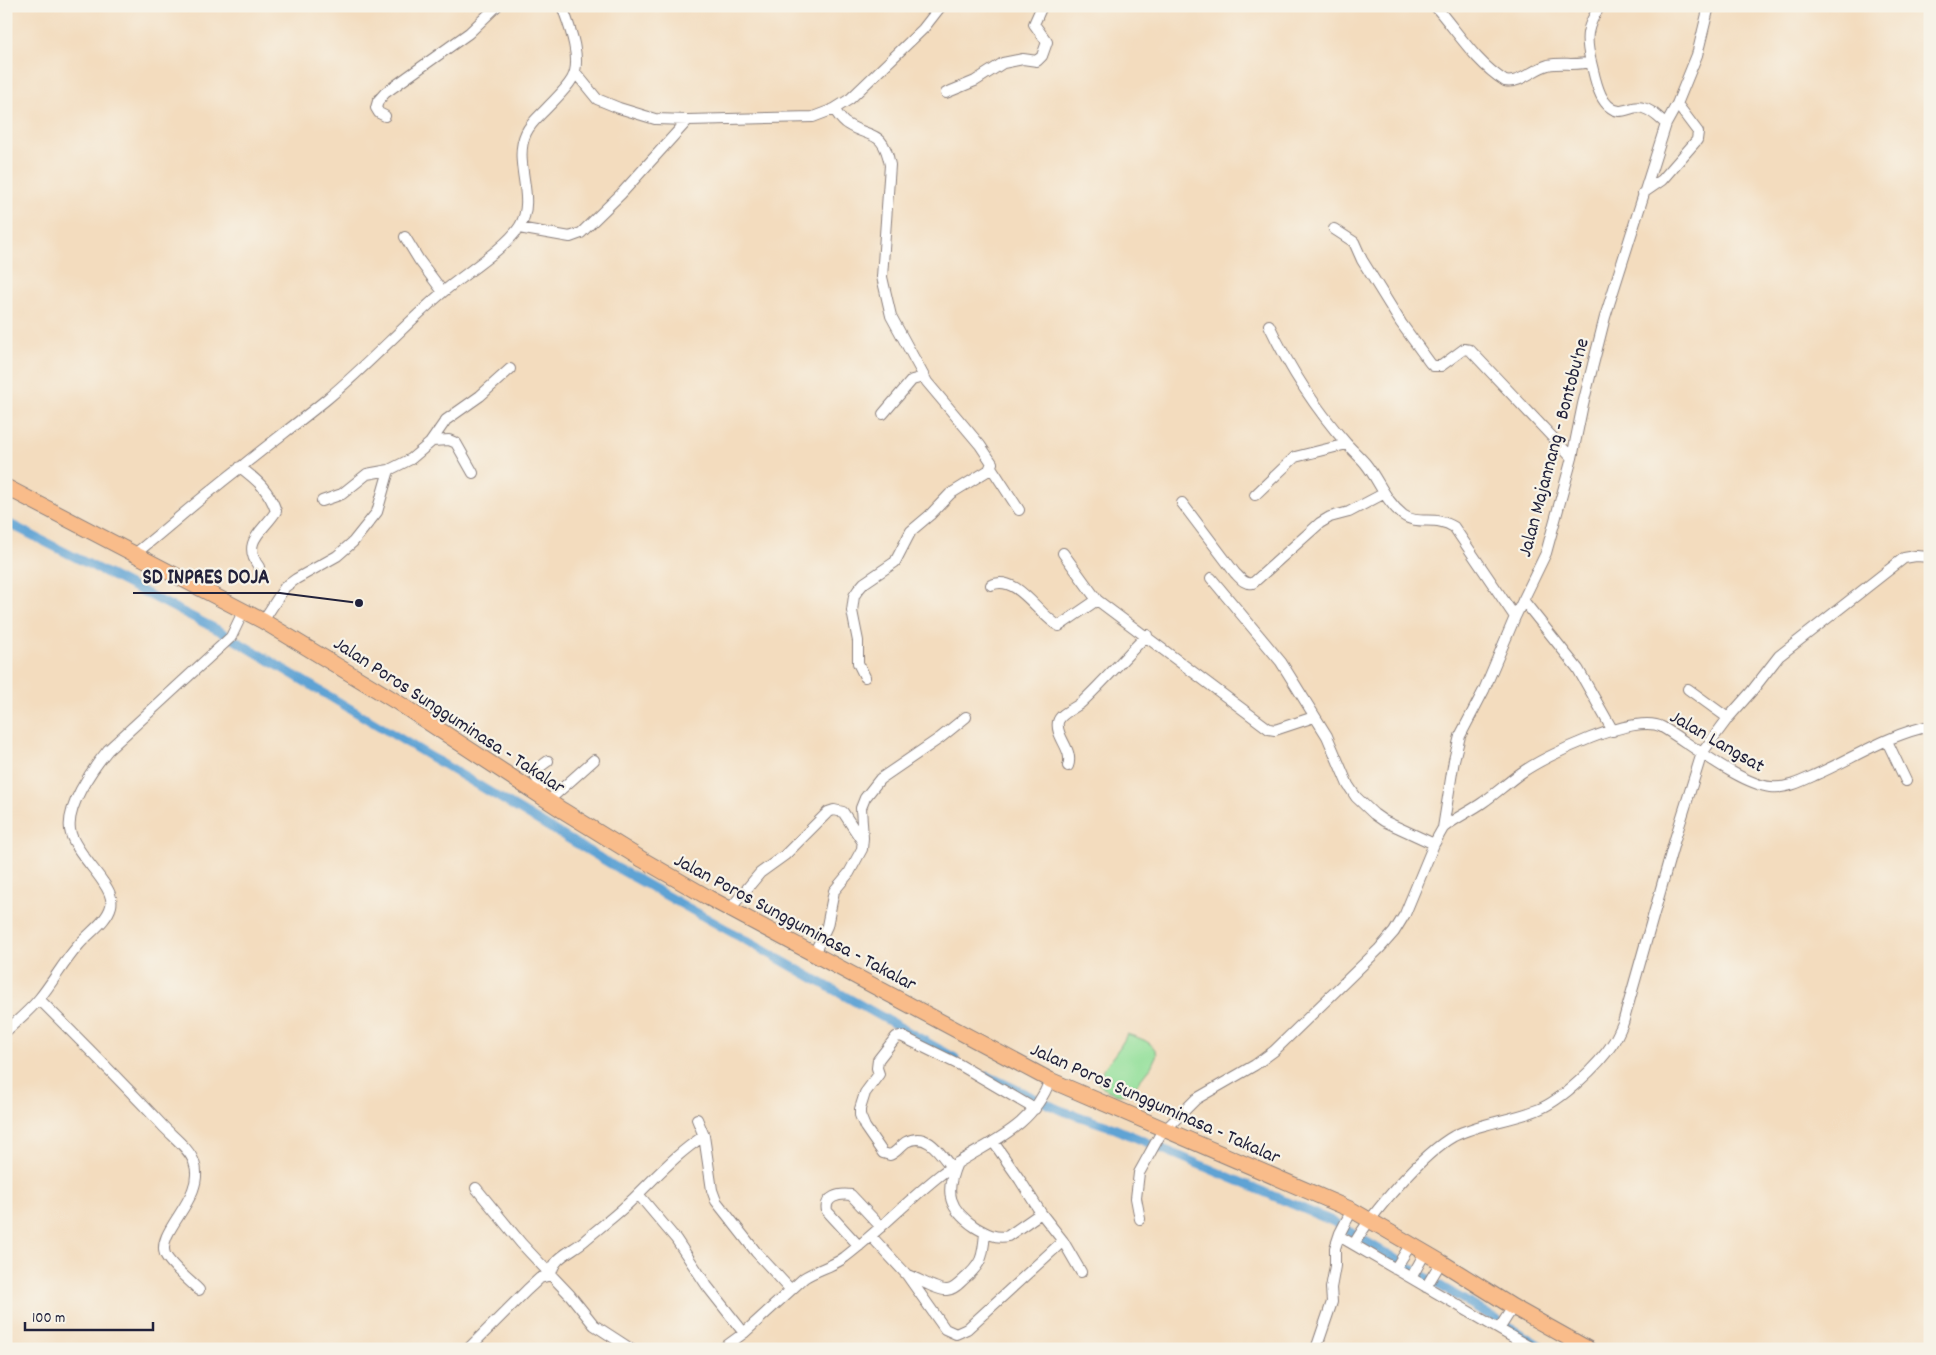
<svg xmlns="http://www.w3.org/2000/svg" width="1936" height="1355" font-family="Dekko,sans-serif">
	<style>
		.green { fill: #95e09c; stroke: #5c816c }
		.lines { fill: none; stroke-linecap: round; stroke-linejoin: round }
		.canal { stroke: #5fa3d4; stroke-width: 9 }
		.minor-casing { stroke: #8a7f7c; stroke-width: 12 }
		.highway-casing { stroke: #8a7f7c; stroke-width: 17 }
		.minor { stroke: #fff; stroke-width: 10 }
		.highway { stroke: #f9bc8a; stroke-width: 15 }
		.labels { text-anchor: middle; stroke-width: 4.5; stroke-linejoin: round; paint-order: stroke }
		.street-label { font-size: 20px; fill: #22223b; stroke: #f7f3e8 }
		.leader { fill: none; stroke: #22223b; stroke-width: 2 }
		.callout-dot { fill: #22223b; stroke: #f7f3e8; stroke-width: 2 }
		.callout-label { font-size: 21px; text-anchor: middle; font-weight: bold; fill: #22223b; stroke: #f7f3e8; stroke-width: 4.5; stroke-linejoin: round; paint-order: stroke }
	</style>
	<rect width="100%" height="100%" fill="#f7f3e8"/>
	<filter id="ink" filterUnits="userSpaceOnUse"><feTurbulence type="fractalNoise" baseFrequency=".02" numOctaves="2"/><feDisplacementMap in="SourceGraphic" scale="10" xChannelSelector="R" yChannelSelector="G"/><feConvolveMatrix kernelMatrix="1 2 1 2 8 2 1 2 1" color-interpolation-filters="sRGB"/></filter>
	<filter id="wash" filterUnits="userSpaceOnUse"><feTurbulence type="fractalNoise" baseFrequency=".0096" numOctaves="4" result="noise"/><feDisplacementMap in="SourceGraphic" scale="20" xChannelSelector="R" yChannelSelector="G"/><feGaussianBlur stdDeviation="1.12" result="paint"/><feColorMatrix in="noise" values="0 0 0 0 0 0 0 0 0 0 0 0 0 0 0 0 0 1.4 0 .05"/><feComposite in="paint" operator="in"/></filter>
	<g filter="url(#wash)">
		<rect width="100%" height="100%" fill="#f3dcbe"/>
		<!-- green -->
		<path class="green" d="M 1127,1034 C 1139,1038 1153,1041 1157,1054 L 1151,1067 L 1129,1094 C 1114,1095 1105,1091 1096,1081 C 1105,1064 1119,1052 1127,1034 Z"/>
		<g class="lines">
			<!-- canal -->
			<path class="canal" d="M 6,522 L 218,630 L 619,869 L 955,1058
				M 988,1076 L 1060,1110 L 1111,1127 L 1332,1221 L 1546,1349"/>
		</g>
	</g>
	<g filter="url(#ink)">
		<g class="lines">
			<!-- minor casing -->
			<g class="minor-casing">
				<path id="minor" d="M 1435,6 C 1457,31 1476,63 1505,81 C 1520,84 1533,69 1548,65 C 1562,62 1575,66 1591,62 C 1595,77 1599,108 1619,111 C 1628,111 1635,105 1643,108 C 1652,110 1659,118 1666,124
					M 1591,62 C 1585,38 1586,27 1600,6
					M 575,72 L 597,99 L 619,108 L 655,119 L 688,120 L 813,117 L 834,109 L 850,99 L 923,29 L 941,6
					M 946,93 L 975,81 L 1003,63 L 1023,59 L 1037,61 L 1042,56 L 1047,42 L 1034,24 L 1042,6
					M 834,109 C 838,114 841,121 847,124 C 870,139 883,128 890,165 L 882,277 L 891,316 L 927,382 L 980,445 L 992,463 L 989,470 L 950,494 L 930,515 L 911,531 L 895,562 L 864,583 L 858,590 L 854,596 L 852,611 L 858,641 L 858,663 L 865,677
					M 385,116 L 379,113 L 376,108 L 378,101 L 385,93 L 469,33 L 497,6
					M 1643,193 L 1662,180 L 1697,140 L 1698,132 L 1677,104
					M 519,228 L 570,237 L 581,233 L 621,194 L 688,120
					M 1334,229 L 1354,242 L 1362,260 L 1401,323 L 1430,363 L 1433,366 L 1441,366 L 1464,349 L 1470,350 L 1572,458
					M 405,237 L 419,260 L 443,292
					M 1269,325 C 1289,367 1315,408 1346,443 C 1352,450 1359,456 1365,463 C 1379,480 1385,501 1403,515 C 1418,526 1436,515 1454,527 L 1515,617
					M 883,414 L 912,380 L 924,377
					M 432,441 L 449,440 L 456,443 L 473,473
					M 240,467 C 257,480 269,490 276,511 C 265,530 240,541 259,567
					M 991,467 L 1019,510
					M 1255,495 L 1295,457 L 1347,444
					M 322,501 L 342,494 L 367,474 L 389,470
					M 1182,503 L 1235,573 C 1240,578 1245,585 1253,583 L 1320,523 L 1330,517 L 1349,512 L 1383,494
					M 136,553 C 171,525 205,494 241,467 C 269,444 299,422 327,399 C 367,366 403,326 443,292 C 464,274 506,248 520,226 C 537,197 512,163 526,133 C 530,124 538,117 545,110 C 554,100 565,91 572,79 C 583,60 569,25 562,6
					M 1063,553 L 1097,600
					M 1211,578 L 1281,662 L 1327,736 L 1348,785 L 1356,797 L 1374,814 L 1384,821 L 1434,844
					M 991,585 C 1017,573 1039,616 1059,626 L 1097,600 L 1269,729 L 1275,730 L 1314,717
					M 1523,600 L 1578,669 L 1613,731
					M 263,621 L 285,587 L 296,579 L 337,556 L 353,542 L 377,512 L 389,470 L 411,459 L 430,443 L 446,420 L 480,396 L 510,369
					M 1688,689 L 1728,718
					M 1887,741 L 1906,781
					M 1068,766 C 1074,750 1055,737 1058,722 C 1060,713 1076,708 1082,702 C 1104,681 1125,657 1147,635
					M 537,793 L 541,786 L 536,777 L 537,769 L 548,761
					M 548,801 L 594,760
					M 1443,828 C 1455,818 1469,812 1482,803 C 1495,794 1507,783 1521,773 C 1545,756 1635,712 1662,727 C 1689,743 1742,785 1771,787 C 1786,789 1802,781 1815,775 C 1852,759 1889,734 1930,726
					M 730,909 L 760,873 L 785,855 L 828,812 L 834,810 L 843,812 L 862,841
					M 814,954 L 827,926 L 834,891 L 849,873 L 862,849 L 863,838 L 861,808 L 865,798 L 880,779 L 940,738 L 966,717
					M 39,999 C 80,1040 122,1082 162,1125 C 172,1136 189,1148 194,1162 C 207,1197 156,1230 165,1254 C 170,1265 190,1281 199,1290
					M 6,1031 C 17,1021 29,1011 39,999 C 53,982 63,963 77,947 C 87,934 107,922 111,906 C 113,897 108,889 103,882 C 94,868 76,850 71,834 C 63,810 93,768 108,750 L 231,637 L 244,610
					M 697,1119 L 704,1136
					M 994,1143 L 1020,1180 L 1041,1213
					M 957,1163 C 944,1193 949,1209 975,1227 C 985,1233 996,1239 1008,1236 L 1041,1213 L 1063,1241 L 1081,1272
					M 951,1167 C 940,1153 927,1131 906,1142 C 900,1146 897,1152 890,1155 L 883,1153 L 865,1127 L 860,1115 L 860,1109 L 865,1093 L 879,1074 L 877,1068 L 878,1060 L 896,1037 L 901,1036 L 960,1065 L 1035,1109
					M 638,1194 L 676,1239 L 707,1286 L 744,1333
					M 1140,1219 L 1136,1198 L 1139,1173 L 1160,1135 L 1196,1099 L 1255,1065 L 1274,1051 L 1379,949 L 1394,932 L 1405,914 L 1434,844 L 1443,828 L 1454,760 L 1460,736 L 1484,690 L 1515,617 L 1546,553 L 1572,458 L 1583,404 L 1605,317 L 1666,124 L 1677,104 L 1697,55 L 1709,6
					M 871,1236 L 907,1275 L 945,1329 L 956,1334 L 967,1329 L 1063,1241
					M 1339,1236 L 1533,1349
					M 1354,1244 C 1372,1213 1422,1154 1454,1136 C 1479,1123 1510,1121 1537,1110 C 1561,1101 1599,1065 1613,1043 C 1617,1037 1620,1030 1623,1023 L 1675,839 L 1702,753 L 1728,718 L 1751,692 L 1779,656 L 1904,558 L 1916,556 L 1930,557
					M 859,1246 L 827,1211 C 824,1197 839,1193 851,1195 L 881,1227
					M 1395,1269 L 1411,1244
					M 907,1275 C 917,1278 938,1291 947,1290 C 953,1290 959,1284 963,1280 C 982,1264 983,1257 985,1233
					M 1411,1278 L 1425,1253
					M 1426,1287 L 1441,1262
					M 1499,1329 L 1513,1307
					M 468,1349 L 527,1290 L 540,1278 L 551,1275 L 521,1243 L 476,1188
					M 631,1349 L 594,1325 L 570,1295 L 551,1275 C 553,1257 571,1252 584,1241 C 600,1227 618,1214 633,1199 C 656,1177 677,1153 704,1136 L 712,1190 L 716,1201 L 756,1252 L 791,1290
					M 722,1349 L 744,1333 L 804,1278 C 818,1269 834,1266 845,1257 C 878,1232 907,1201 940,1175 C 980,1144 1031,1133 1050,1080
					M 1316,1349 L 1332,1302 L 1331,1288 L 1335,1266 L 1335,1248 L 1340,1233 L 1352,1210"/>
			</g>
			<!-- highway casing -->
			<g class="highway-casing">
				<path id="highway" d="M 6,487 L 263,621 L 397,702 L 562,810 L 643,860 L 709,898 L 1050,1080 L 1352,1210 L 1441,1262 L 1513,1307 L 1588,1349"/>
			</g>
			<!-- minor -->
			<use href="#minor" class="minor"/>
			<!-- highway -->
			<use href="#highway" class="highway"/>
		</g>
	</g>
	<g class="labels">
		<!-- street labels -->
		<g class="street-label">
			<text transform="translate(1552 447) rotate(-75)" y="7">Jalan Majannang - Bontobu'ne</text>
			<text transform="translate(450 714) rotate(33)" y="7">Jalan Poros Sungguminasa - Takalar</text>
			<text transform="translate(1718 740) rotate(30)" y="7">Jalan Langsat</text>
			<text transform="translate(796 921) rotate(28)" y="7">Jalan Poros Sungguminasa - Takalar</text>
			<text transform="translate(1156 1102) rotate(24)" y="7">Jalan Poros Sungguminasa - Takalar</text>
		</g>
	</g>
	<!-- callouts -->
	<path class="leader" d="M359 603L280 593H133"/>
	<circle class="callout-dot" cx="359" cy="603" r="5"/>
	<g class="callout-label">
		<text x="206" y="583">SD INPRES DOJA</text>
	</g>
	<!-- margin -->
	<rect width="1936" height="1355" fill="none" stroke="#f7f3e8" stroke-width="25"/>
	<!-- scale -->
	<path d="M25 1322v8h128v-8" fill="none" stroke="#22223b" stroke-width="2.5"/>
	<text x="32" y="1322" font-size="15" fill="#22223b" stroke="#f7f3e8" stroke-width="4" paint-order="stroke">100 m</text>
</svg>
